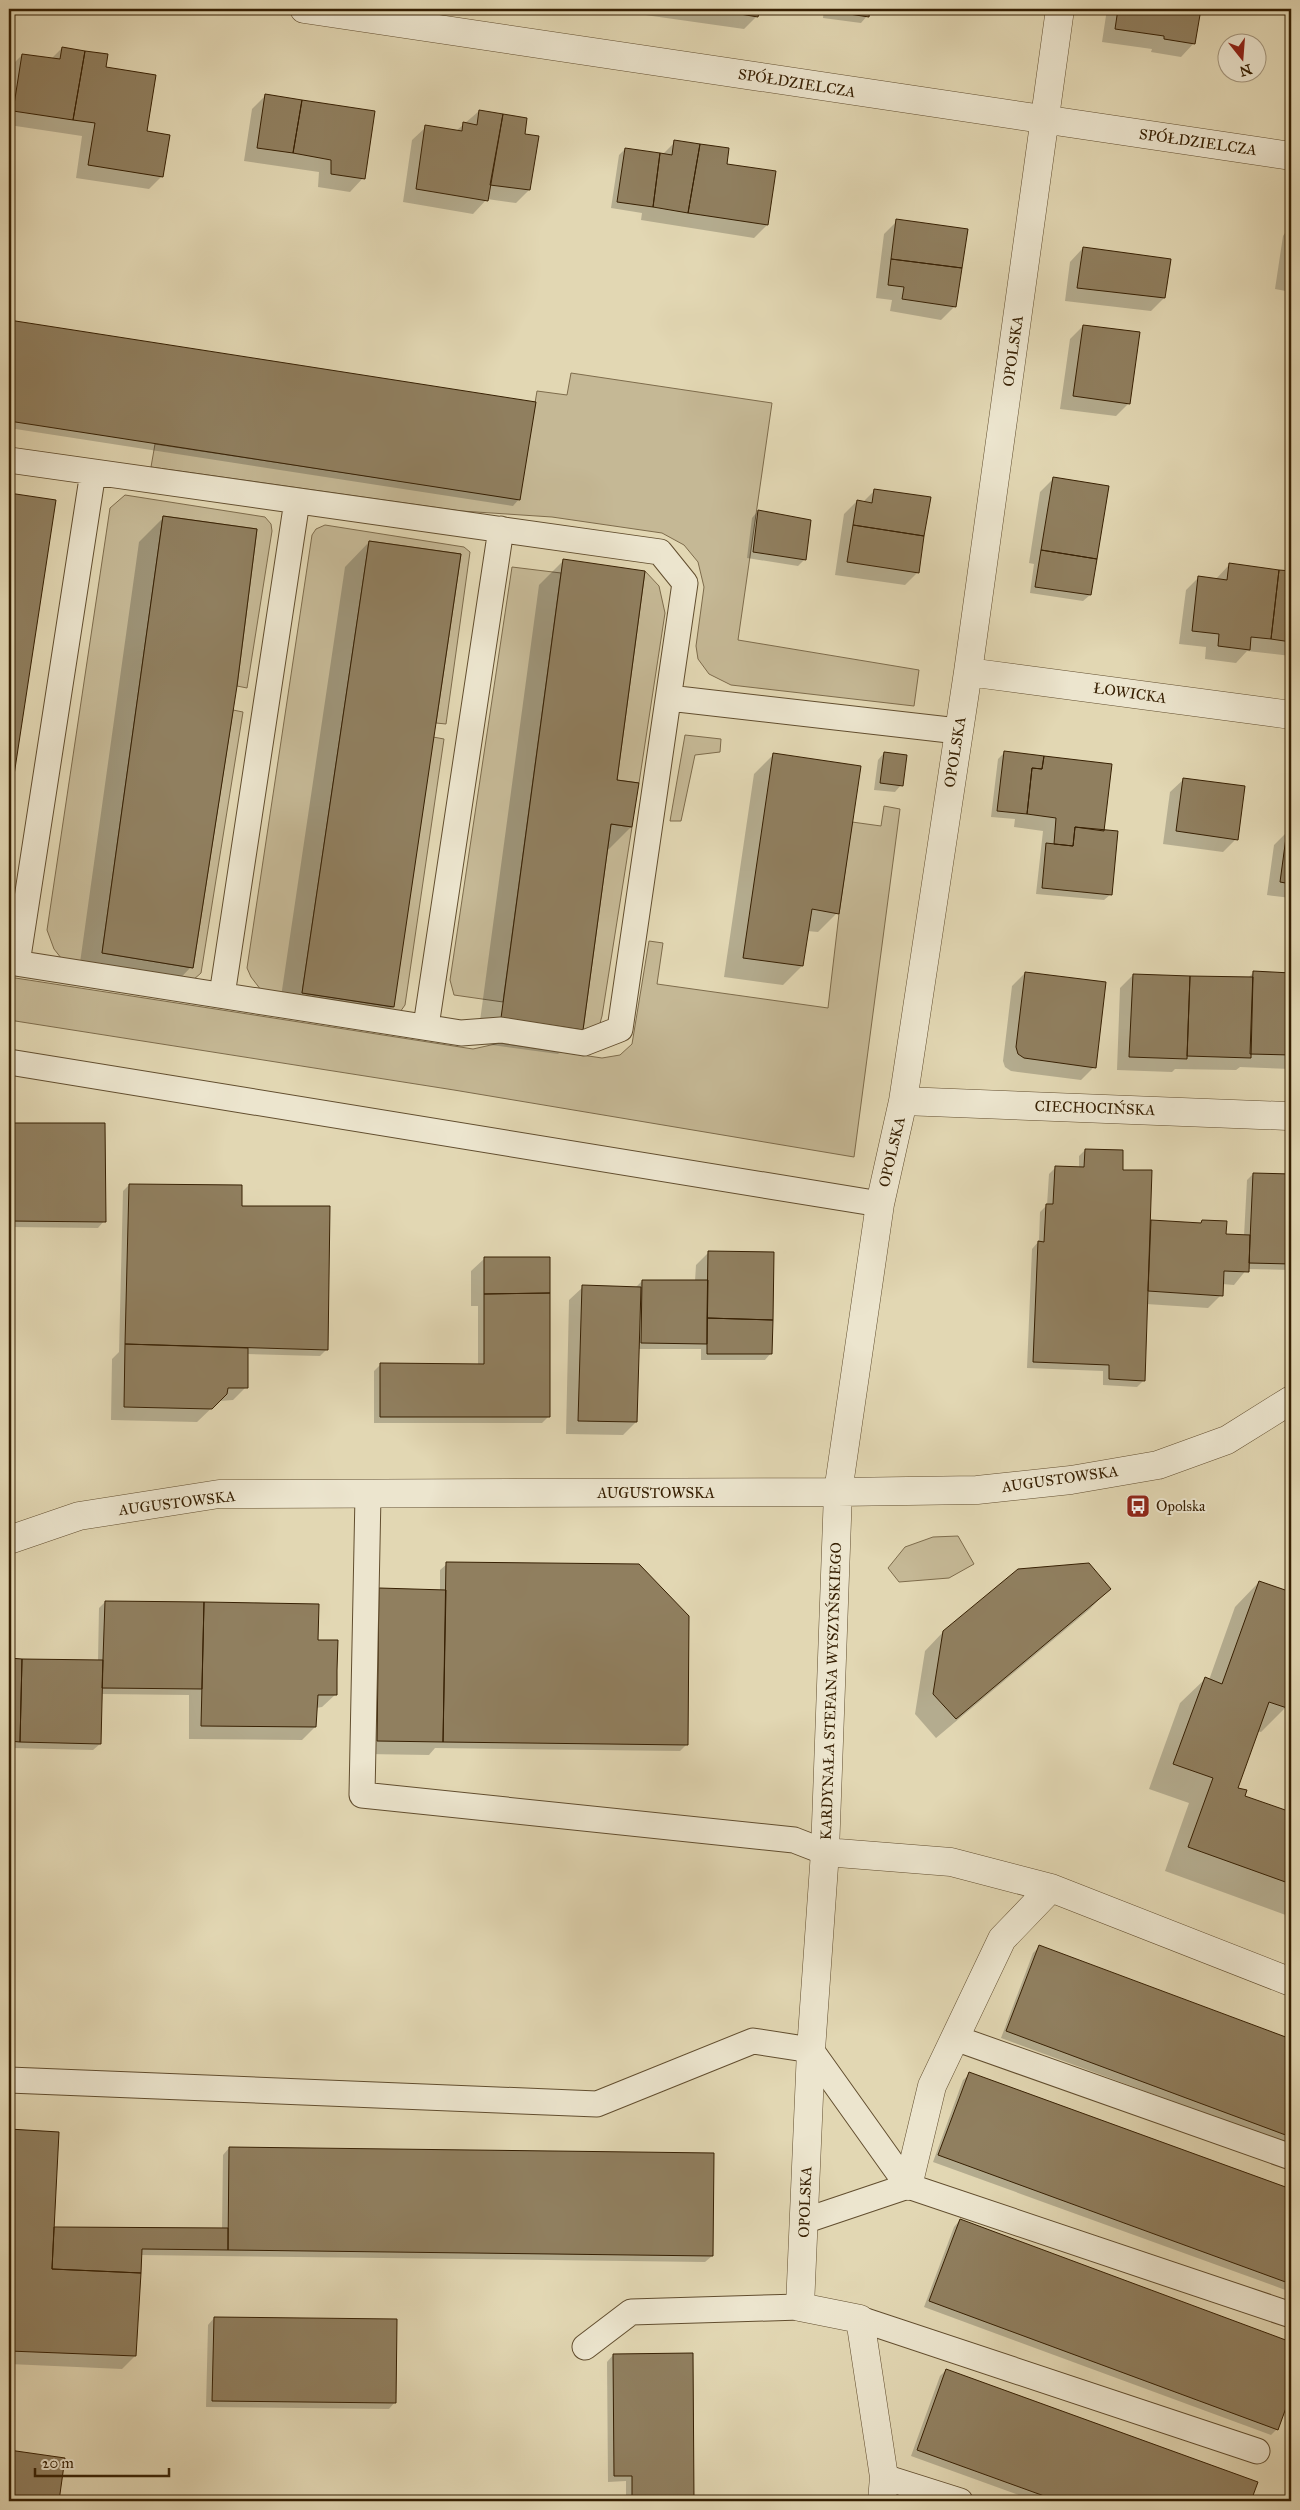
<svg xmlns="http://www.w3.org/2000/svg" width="1300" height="2510" font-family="'IM FELL Great Primer',serif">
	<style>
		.green { fill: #c5b895; stroke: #7e6c4c }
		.shadow { fill: #0003 }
		.building { fill: #907f5f; stroke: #372003 }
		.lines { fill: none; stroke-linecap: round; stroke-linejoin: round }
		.service-casing { stroke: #624e2f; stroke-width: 27 }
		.minor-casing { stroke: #624e2f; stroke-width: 29 }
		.service { stroke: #ece5ce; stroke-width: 25 }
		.minor { stroke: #ece5ce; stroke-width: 28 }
		.labels { text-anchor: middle; stroke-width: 4; stroke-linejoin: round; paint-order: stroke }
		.street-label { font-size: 15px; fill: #372003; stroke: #ece5ce }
		.poi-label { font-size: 15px; fill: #372003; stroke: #ece5ce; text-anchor: start }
	</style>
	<rect width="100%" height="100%" fill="#e2d7b3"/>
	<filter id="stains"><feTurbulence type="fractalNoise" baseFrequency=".004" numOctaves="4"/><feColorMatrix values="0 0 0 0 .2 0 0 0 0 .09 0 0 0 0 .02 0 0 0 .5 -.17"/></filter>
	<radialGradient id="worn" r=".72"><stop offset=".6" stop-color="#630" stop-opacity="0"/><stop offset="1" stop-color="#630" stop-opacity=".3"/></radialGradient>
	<!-- green -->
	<path class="green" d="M 571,373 L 772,403 L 738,640 L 919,670 L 914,706 L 731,685 L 709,674 L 698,659 L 696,646 L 704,587 L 698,562 L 684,545 L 662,533 L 552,517 L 461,511 L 151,467 L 155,444 L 519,499 L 537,391 L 567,395 Z
		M 125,495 L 265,517 L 271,524 L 272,531 L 247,688 L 237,686 L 257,529 L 163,516 L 102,953 L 193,968 L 233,710 L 243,712 L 201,973 L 193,980 L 65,963 L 54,949 L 47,930 L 110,508 Z
		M 325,525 L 464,547 L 470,552 L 446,724 L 436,723 L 461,554 L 369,541 L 302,993 L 393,1007 L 433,737 L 444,739 L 405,1005 L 400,1012 L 261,990 L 251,977 L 247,968 L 312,535 L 316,529 Z
		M 512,567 L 561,573 L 503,1002 L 454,995 L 450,980 Z
		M 645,571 L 659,586 L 665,613 L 639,783 L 617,780 Z
		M 685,735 L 721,739 L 720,752 L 695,755 L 681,821 L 670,821 Z
		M 884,806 L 900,809 L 854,1157 L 454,1090 L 9,1020 L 9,977 L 473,1049 L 500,1043 L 602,1058 L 620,1055 L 632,1044 L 649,941 L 663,943 L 657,984 L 828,1008 L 839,914 L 852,822 L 881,826 Z
		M 611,824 L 632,827 L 602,1016 L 599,1027 L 592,1031 L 583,1030 Z
		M 958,1536 L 974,1564 L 949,1578 L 899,1582 L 888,1568 L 905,1547 L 933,1537 Z"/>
	<!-- shadow -->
	<path class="shadow" d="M 632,9 L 758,9 L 757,16 L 744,29 L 631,13 Z
		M 824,9 L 869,9 L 867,16 L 861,23 L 823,18 Z
		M 1107,9 L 1199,9 L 1194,43 L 1181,57 L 1151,52 L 1152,49 L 1102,42 Z
		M 62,48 L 104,68 L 145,132 L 162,176 L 149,189 L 76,178 L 82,136 L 9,125 L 9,68 L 22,55 L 51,59 Z
		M 265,96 L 363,178 L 350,192 L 318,187 L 319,172 L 244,161 L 252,109 Z
		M 479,111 L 524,135 L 538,137 L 529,190 L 516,203 L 487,199 L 473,214 L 403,202 L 412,140 L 426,127 L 456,131 Z
		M 675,142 L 726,165 L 767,225 L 754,238 L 641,220 L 642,213 L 611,208 L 619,155 L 625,149 L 662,155 Z
		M 897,221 L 955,306 L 941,320 L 890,311 L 892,300 L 876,298 L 884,234 Z
		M 1291,224 L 1291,292 L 1275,289 L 1283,236 Z
		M 1083,248 L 1164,298 L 1151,311 L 1065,301 L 1070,262 Z
		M 9,321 L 535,403 L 519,499 L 513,506 L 9,428 Z
		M 1083,326 L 1129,403 L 1116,416 L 1060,409 L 1070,339 Z
		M 1053,479 L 1090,595 L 1083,601 L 1030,593 L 1034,564 L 1029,563 L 1040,492 Z
		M 875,490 L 918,572 L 905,585 L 835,575 L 844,514 L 857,501 L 863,502 Z
		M 9,494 L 55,501 L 9,800 Z
		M 758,511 L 805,559 L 798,566 L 747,558 L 752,518 Z
		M 164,517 L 191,967 L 167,992 L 78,977 L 139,542 Z
		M 369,542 L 393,1006 L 368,1031 L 278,1017 L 345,567 Z
		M 563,561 L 615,781 L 631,827 L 606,852 L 582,1029 L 558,1054 L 477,1043 L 539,585 Z
		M 1229,565 L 1291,572 L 1291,656 L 1247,651 L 1236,663 L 1205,659 L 1206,647 L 1179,644 L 1186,590 L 1199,577 L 1216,579 Z
		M 1005,752 L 1103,832 L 1111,894 L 1104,900 L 1036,894 L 1043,831 L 1014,827 L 1015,819 L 991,817 L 998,759 Z
		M 884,753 L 901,785 L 895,792 L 874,790 L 878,760 Z
		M 774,754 L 837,913 L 818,932 L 807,931 L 802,966 L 783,985 L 724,977 L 754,774 Z
		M 1184,779 L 1236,839 L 1223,852 L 1163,844 L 1170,792 Z
		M 1287,832 L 1291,832 L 1291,898 L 1267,895 L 1274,845 Z
		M 1254,972 L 1291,974 L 1291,1069 L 1240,1067 L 1236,1070 L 1175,1069 L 1172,1072 L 1117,1070 L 1120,988 L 1133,975 L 1248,978 Z
		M 1025,973 L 1094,1067 L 1081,1080 L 1011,1071 L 1005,1067 L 1003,1061 L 1012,986 Z
		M 104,1124 L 104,1221 L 98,1228 L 9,1227 L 9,1125 Z
		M 1085,1150 L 1122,1171 L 1149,1224 L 1151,1222 L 1199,1224 L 1202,1221 L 1225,1235 L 1244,1236 L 1247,1180 L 1253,1174 L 1291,1176 L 1291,1270 L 1247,1269 L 1234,1285 L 1222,1284 L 1221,1295 L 1208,1308 L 1146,1304 L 1144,1380 L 1137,1387 L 1103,1385 L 1103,1371 L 1027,1368 L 1032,1249 L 1039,1241 L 1040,1212 L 1047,1205 L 1049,1174 L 1055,1168 L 1079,1169 L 1079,1156 Z
		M 129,1185 L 327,1349 L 320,1356 L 247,1354 L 246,1387 L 233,1400 L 219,1401 L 197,1422 L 111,1420 L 112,1359 L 119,1352 L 123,1191 Z
		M 709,1252 L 771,1353 L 765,1360 L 701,1360 L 701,1349 L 638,1349 L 636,1422 L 623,1435 L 566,1434 L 569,1300 L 583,1287 L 635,1288 L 642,1281 L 695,1281 L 696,1265 Z
		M 485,1258 L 548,1417 L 542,1423 L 374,1423 L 374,1371 L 380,1365 L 478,1365 L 478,1306 L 471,1306 L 471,1271 Z
		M 447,1564 L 686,1745 L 680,1751 L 435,1748 L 429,1755 L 365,1754 L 366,1603 L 379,1590 L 440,1591 L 440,1570 Z
		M 1259,1582 L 1291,1594 L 1291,1692 L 1285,1708 L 1261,1732 L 1257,1731 L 1236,1789 L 1244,1796 L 1291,1814 L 1291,1917 L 1165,1871 L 1189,1803 L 1149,1789 L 1180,1703 L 1205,1679 L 1209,1680 L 1235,1607 Z
		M 1109,1589 L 1090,1609 L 936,1738 L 915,1714 L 925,1651 L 944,1631 Z
		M 105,1602 L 317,1642 L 336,1694 L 322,1707 L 316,1708 L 315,1727 L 302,1740 L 189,1739 L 189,1695 L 101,1694 L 100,1744 L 93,1750 L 12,1748 L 9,1751 L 9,1659 L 98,1661 L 99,1608 Z
		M 1039,1947 L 1291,2041 L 1291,2145 L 1001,2038 L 1033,1953 Z
		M 970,2074 L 1291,2191 L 1291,2292 L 933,2162 L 963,2080 Z
		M 9,2131 L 58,2133 L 52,2230 L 222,2229 L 223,2155 L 229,2148 L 712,2256 L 705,2262 L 140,2255 L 135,2356 L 122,2369 L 9,2364 Z
		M 960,2220 L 1291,2343 L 1291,2391 L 1277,2429 L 1271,2435 L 924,2307 L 954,2227 Z
		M 214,2318 L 395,2402 L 389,2409 L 206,2407 L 208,2325 Z
		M 613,2355 L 692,2355 L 692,2501 L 626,2501 L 626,2481 L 608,2482 L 607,2362 Z
		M 946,2370 L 1256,2483 L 1249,2501 L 1035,2501 L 911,2456 L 940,2376 Z
		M 9,2452 L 63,2459 L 58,2501 L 9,2501 Z"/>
	<!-- building -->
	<path class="building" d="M 703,9 L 722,9 L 722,11 Z
		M 722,9 L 760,9 L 758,17 L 722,11 Z
		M 829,9 L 870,9 L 869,17 L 829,11 Z
		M 1118,9 L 1201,9 L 1195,44 L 1164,39 L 1164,36 L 1115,29 Z
		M 62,47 L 85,51 L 73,120 L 13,111 L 22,54 L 60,59 Z
		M 85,51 L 108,54 L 106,67 L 156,75 L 147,131 L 170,135 L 163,177 L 88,165 L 95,123 L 73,120 Z
		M 265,94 L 302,100 L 293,153 L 257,148 Z
		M 302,100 L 375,111 L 365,179 L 331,174 L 331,160 L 293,153 Z
		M 479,110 L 503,114 L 488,201 L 416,189 L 425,125 L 462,131 L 463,122 L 477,125 Z
		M 503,114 L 527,118 L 525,134 L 539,136 L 530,190 L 490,185 Z
		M 674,140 L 700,144 L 688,213 L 653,207 L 660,153 L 672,155 Z
		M 700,144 L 729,148 L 727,164 L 776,171 L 768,225 L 688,213 Z
		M 625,148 L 660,153 L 653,207 L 617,202 Z
		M 896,219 L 968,229 L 962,268 L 891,259 Z
		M 1083,247 L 1171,259 L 1165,298 L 1077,288 Z
		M 1291,250 L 1291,277 L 1287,276 Z
		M 891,259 L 962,268 L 956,307 L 902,299 L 904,287 L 888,285 Z
		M 9,320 L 536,402 L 520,500 L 9,421 Z
		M 1083,325 L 1140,332 L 1130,404 L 1073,396 Z
		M 1053,477 L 1109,486 L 1097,559 L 1041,550 Z
		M 874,489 L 931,497 L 924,536 L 853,525 L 857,500 L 872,503 Z
		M 9,493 L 56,500 L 9,808 Z
		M 758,510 L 811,520 L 806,560 L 753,552 Z
		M 163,516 L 257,529 L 237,686 L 193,968 L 102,953 Z
		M 853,525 L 924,536 L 919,573 L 847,562 Z
		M 369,541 L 461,554 L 394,1007 L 302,993 Z
		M 1041,550 L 1097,559 L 1091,595 L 1035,587 Z
		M 563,559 L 645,571 L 617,780 L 639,783 L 632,827 L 611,824 L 583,1030 L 501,1018 Z
		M 1229,563 L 1279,570 L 1271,639 L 1251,637 L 1250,650 L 1218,646 L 1219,634 L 1192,631 L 1198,576 L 1227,580 Z
		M 1279,570 L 1291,571 L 1291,642 L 1271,639 Z
		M 1004,751 L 1044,756 L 1042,769 L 1032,768 L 1027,814 L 997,811 Z
		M 884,752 L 907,755 L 903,786 L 880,783 Z
		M 773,753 L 861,766 L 839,914 L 812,909 L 803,966 L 743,958 Z
		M 1044,756 L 1112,764 L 1104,831 L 1075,827 L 1073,846 L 1054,844 L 1056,818 L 1027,814 L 1032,768 L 1042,769 Z
		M 1183,778 L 1245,786 L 1238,840 L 1176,831 Z
		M 1075,827 L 1118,831 L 1112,895 L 1042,888 L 1046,843 L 1073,846 Z
		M 1287,830 L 1291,831 L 1291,884 L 1280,882 Z
		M 1253,971 L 1291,973 L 1291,1055 L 1250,1054 Z
		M 1025,972 L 1106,982 L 1096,1068 L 1024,1058 L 1018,1054 L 1016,1047 Z
		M 1133,974 L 1190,976 L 1187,1059 L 1129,1057 Z
		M 1190,976 L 1253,977 L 1251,1058 L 1187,1056 Z
		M 9,1123 L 105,1123 L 106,1222 L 9,1221 Z
		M 1085,1149 L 1123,1150 L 1123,1170 L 1152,1170 L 1145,1381 L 1109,1379 L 1109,1365 L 1033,1362 L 1038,1241 L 1044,1242 L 1046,1204 L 1053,1204 L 1055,1166 L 1084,1167 Z
		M 1253,1173 L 1291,1174 L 1291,1264 L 1249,1263 Z
		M 129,1184 L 242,1185 L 242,1206 L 330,1206 L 328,1350 L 125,1344 Z
		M 1151,1220 L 1201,1223 L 1202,1220 L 1227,1221 L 1226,1234 L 1250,1235 L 1249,1272 L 1224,1271 L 1223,1296 L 1148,1291 Z
		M 708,1251 L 774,1252 L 773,1320 L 707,1318 Z
		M 484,1257 L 550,1257 L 550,1293 L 484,1294 Z
		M 642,1280 L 708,1280 L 707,1344 L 641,1343 Z
		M 582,1285 L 641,1287 L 637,1422 L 578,1421 Z
		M 550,1293 L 550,1417 L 380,1417 L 380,1363 L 484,1364 L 484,1294 Z
		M 707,1318 L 773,1320 L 772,1354 L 707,1354 Z
		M 125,1344 L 248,1348 L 248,1388 L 228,1388 L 227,1394 L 212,1409 L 124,1407 Z
		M 446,1562 L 639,1564 L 689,1616 L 688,1745 L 443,1742 Z
		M 1089,1563 L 1111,1589 L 956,1719 L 933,1694 L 943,1631 L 1018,1569 Z
		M 1259,1581 L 1291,1592 L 1291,1695 L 1287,1708 L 1269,1702 L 1238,1788 L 1247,1790 L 1245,1796 L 1291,1812 L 1291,1884 L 1188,1847 L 1213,1778 L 1173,1764 L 1205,1677 L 1222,1684 Z
		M 379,1588 L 446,1590 L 443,1742 L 377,1741 Z
		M 105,1601 L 204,1602 L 202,1689 L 102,1688 Z
		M 204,1602 L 319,1604 L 318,1640 L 338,1640 L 337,1670 L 337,1695 L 318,1695 L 316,1727 L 201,1726 Z
		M 9,1658 L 22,1659 L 20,1742 L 9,1741 Z
		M 22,1659 L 103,1660 L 101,1744 L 20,1742 Z
		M 1039,1945 L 1291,2039 L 1291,2137 L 1006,2031 Z
		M 969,2072 L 1291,2189 L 1291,2284 L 938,2155 Z
		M 9,2129 L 59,2132 L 52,2269 L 141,2273 L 136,2356 L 9,2351 Z
		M 229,2147 L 714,2153 L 713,2256 L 228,2250 Z
		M 960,2219 L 1291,2342 L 1291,2394 L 1278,2430 L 929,2301 Z
		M 54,2227 L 228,2228 L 228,2250 L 142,2249 L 141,2273 L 52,2269 Z
		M 214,2317 L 397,2319 L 396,2403 L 212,2401 Z
		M 693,2353 L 694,2501 L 632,2501 L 632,2476 L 614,2476 L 613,2354 Z
		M 946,2369 L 1258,2482 L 1251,2501 L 1058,2501 L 917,2450 Z
		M 9,2450 L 65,2458 L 59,2501 L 9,2501 Z"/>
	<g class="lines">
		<!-- service casing -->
		<g class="service-casing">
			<path id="service" d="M 9,460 L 660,552 L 685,583 L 620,1029 L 584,1043 L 501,1030 L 461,1033 L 9,962
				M 669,698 L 958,731
				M 17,963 L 93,472
				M 222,995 L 297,501
				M 426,1026 L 501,529
				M 9,1062 L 880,1204
				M 368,1495 L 362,1795 L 794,1840 L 825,1852
				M 955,2038 L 1291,2157
				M 9,2080 L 597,2104 L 753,2041 L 811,2050 L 908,2186 L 1291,2315
				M 804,2221 L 908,2186
				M 860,2319 L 1257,2451
				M 585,2347 L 631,2312 L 800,2307
				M 884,2477 L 960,2501"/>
		</g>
		<!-- minor casing -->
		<g class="minor-casing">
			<path id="minor" d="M 304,9 L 1291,156
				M 968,672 L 1291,715
				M 903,1101 L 1287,1116
				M 9,1540 L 79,1516 L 219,1494 L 838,1492 L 977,1490 L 1071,1480 L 1158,1465 L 1227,1440 L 1291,1400
				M 825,1852 L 951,1862 L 1051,1888 L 1291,1982
				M 908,2186 L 932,2086 L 1002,1939 L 1051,1888
				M 882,2501 L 884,2477 L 860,2319 L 800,2307 L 811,2050 L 825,1852 L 838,1492 L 880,1204 L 903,1101 L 968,672 L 1060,9"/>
		</g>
		<!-- service -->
		<use href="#service" class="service"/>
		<!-- minor -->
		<use href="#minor" class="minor"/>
	</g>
	<!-- icons -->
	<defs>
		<g id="bus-square" transform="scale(1.25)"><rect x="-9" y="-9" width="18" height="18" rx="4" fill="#8f2418" stroke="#ece5ce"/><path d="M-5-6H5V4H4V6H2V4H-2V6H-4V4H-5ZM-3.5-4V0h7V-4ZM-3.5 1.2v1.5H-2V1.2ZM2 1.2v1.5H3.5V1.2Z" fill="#fff"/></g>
	</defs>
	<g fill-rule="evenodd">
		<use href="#bus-square" x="1138" y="1506"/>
	</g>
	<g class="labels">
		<!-- street labels -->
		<g class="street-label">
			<text transform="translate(797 83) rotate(9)" y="5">SPÓŁDZIELCZA</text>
			<text transform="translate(1198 142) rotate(8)" y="5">SPÓŁDZIELCZA</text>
			<text transform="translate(1013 351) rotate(-82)" y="5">OPOLSKA</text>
			<text transform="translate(1130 693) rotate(8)" y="5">ŁOWICKA</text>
			<text transform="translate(955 752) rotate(-81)" y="5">OPOLSKA</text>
			<text transform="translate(1095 1108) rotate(2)" y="5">CIECHOCIŃSKA</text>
			<text transform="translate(892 1152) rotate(-77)" y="5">OPOLSKA</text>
			<text transform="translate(1060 1479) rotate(-8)" y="5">AUGUSTOWSKA</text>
			<text x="656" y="1498">AUGUSTOWSKA</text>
			<text transform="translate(177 1503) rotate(-7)" y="5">AUGUSTOWSKA</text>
			<text transform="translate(831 1691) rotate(-88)" y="5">KARDYNAŁA STEFANA WYSZYŃSKIEGO</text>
			<text transform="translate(805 2202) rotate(-88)" y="5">OPOLSKA</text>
		</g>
		<!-- poi labels -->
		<g class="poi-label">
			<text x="1156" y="1511">Opolska</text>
		</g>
	</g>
	<!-- margin -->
	<rect width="1300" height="2510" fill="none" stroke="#e2d7b3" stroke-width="30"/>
	<rect x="10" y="10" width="1280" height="2490" fill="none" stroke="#372003" stroke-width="2.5"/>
	<rect x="15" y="15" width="1270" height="2480" fill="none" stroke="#372003"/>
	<!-- north arrow -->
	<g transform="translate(1242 58) rotate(163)"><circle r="24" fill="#ece5ce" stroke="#a4967d"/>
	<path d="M0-4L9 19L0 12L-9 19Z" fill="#8f2418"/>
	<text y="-8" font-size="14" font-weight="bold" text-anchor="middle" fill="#372003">N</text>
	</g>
	<!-- scale -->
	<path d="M35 2468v8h134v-8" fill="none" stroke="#372003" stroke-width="2.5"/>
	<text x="42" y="2468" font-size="15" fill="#372003" stroke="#ece5ce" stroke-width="4" paint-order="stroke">20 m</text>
	<rect width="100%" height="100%" filter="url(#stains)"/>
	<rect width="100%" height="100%" fill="url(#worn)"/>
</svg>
